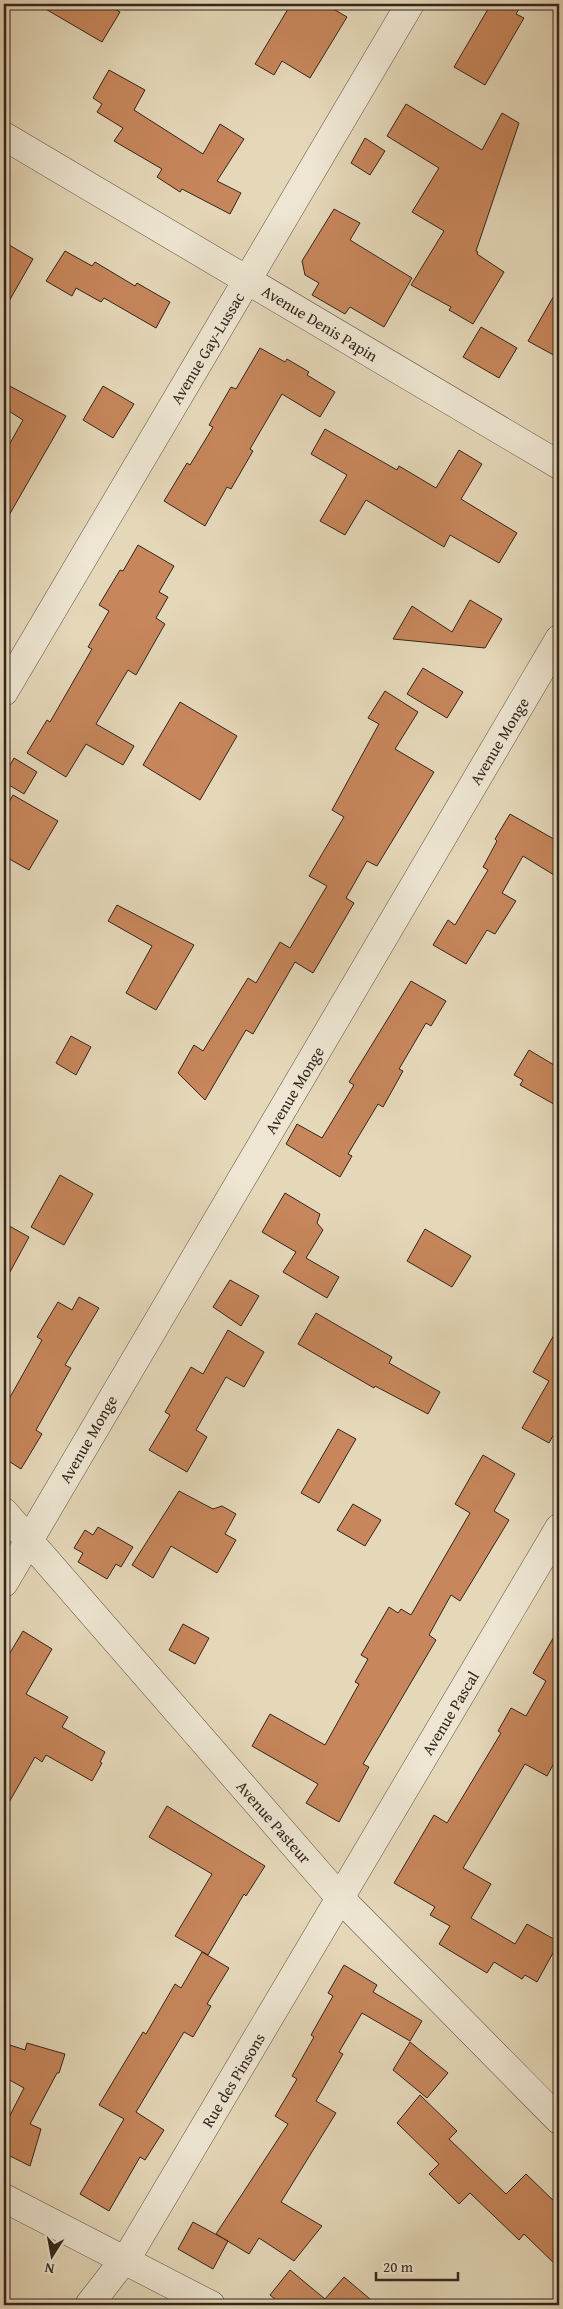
<svg xmlns="http://www.w3.org/2000/svg" width="563" height="2309" font-family="'Gentium Book Plus',serif">
	<style>
		.building { fill: #c7865b; stroke: #34251e }
		.lines { fill: none; stroke-linecap: round; stroke-linejoin: round }
		.minor-casing { stroke: #605245; stroke-width: 29 }
		.tertiary-casing { stroke: #605245; stroke-width: 29 }
		.minor { stroke: #eee6d2; stroke-width: 28 }
		.tertiary { stroke: #eee6d2; stroke-width: 28 }
		.labels { text-anchor: middle; stroke-width: 4.5; stroke-linejoin: round; paint-order: stroke }
		.street-label { font-size: 16px; fill: #34251e; stroke: #eee6d2 }
	</style>
	<rect width="100%" height="100%" fill="#e5d8b9"/>
	<filter id="stains"><feTurbulence type="fractalNoise" baseFrequency=".004" numOctaves="4"/><feColorMatrix values="0 0 0 0 .2 0 0 0 0 .09 0 0 0 0 .02 0 0 0 .5 -.17"/></filter>
	<radialGradient id="worn" r=".72"><stop offset=".6" stop-color="#630" stop-opacity="0"/><stop offset="1" stop-color="#630" stop-opacity=".3"/></radialGradient>
	<!-- building -->
	<path class="building" d="M 37,4 L 106,4 L 120,12 L 102,42 Z
		M 291,4 L 325,4 L 347,17 L 310,78 L 282,61 L 274,75 L 255,64 Z
		M 491,4 L 522,4 L 516,14 L 524,18 L 485,85 L 454,67 Z
		M 109,70 L 145,90 L 134,110 L 203,154 L 220,124 L 244,139 L 217,181 L 241,193 L 230,214 L 182,189 L 180,192 L 157,177 L 162,169 L 114,141 L 123,128 L 97,112 L 102,104 L 93,98 Z
		M 406,104 L 482,150 L 502,113 L 519,123 L 476,251 L 478,252 L 477,254 L 504,272 L 473,324 L 449,310 L 451,307 L 411,285 L 444,231 L 412,212 L 439,168 L 387,136 Z
		M 365,138 L 385,151 L 370,175 L 351,163 Z
		M 334,209 L 360,223 L 350,240 L 412,278 L 384,327 L 350,307 L 345,314 L 312,295 L 319,283 L 305,275 L 302,261 Z
		M 4,242 L 33,259 L 4,310 Z
		M 65,251 L 92,266 L 95,262 L 135,286 L 137,283 L 170,302 L 156,328 L 104,298 L 101,302 L 76,288 L 72,296 L 46,281 Z
		M 559,287 L 559,358 L 528,341 Z
		M 481,327 L 517,348 L 499,378 L 463,357 Z
		M 260,348 L 285,362 L 287,359 L 309,372 L 307,375 L 335,392 L 320,417 L 282,394 L 250,449 L 253,451 L 231,489 L 227,487 L 205,526 L 164,501 L 187,463 L 190,465 L 213,427 L 209,425 L 231,387 L 236,389 Z
		M 4,383 L 66,416 L 4,524 L 4,454 L 23,420 L 4,408 Z
		M 103,386 L 134,404 L 113,438 L 83,420 Z
		M 325,429 L 397,470 L 399,466 L 436,488 L 459,450 L 482,464 L 461,499 L 517,533 L 499,563 L 450,535 L 444,547 L 366,500 L 345,535 L 320,521 L 347,475 L 311,454 Z
		M 138,545 L 174,566 L 159,592 L 168,597 L 156,618 L 165,624 L 136,675 L 128,670 L 96,724 L 134,746 L 123,765 L 86,744 L 66,777 L 27,753 L 47,720 L 50,722 L 92,649 L 88,647 L 109,611 L 99,605 L 120,570 L 123,571 Z
		M 470,600 L 502,619 L 485,648 L 393,639 L 412,606 L 452,632 Z
		M 423,668 L 463,692 L 447,718 L 407,694 Z
		M 385,691 L 418,712 L 395,749 L 434,772 L 377,866 L 367,861 L 346,898 L 354,903 L 313,973 L 295,962 L 253,1034 L 246,1030 L 205,1100 L 178,1073 L 194,1045 L 203,1051 L 248,978 L 256,983 L 280,942 L 290,948 L 327,886 L 309,876 L 344,817 L 332,810 L 379,724 L 368,718 Z
		M 180,702 L 237,736 L 200,800 L 143,765 Z
		M 14,758 L 37,772 L 24,794 L 4,782 L 4,776 Z
		M 13,795 L 58,821 L 29,870 L 4,856 L 4,811 Z
		M 510,814 L 559,842 L 559,878 L 523,856 L 502,893 L 516,901 L 495,934 L 487,930 L 466,964 L 433,945 L 448,920 L 455,925 L 488,870 L 483,867 L 497,841 L 495,839 Z
		M 117,905 L 194,945 L 156,1010 L 126,993 L 152,946 L 108,921 Z
		M 411,981 L 446,1001 L 431,1026 L 426,1023 L 399,1069 L 403,1071 L 383,1107 L 378,1104 L 348,1154 L 352,1156 L 340,1177 L 286,1144 L 297,1124 L 322,1138 L 354,1085 L 349,1082 Z
		M 71,1036 L 91,1047 L 76,1075 L 56,1063 Z
		M 529,1050 L 559,1068 L 559,1107 L 520,1085 L 523,1080 L 514,1075 Z
		M 60,1175 L 93,1194 L 64,1245 L 31,1227 Z
		M 285,1193 L 320,1214 L 317,1223 L 323,1230 L 306,1258 L 339,1277 L 327,1298 L 283,1272 L 296,1252 L 262,1232 Z
		M 4,1223 L 29,1237 L 4,1283 Z
		M 425,1229 L 471,1256 L 452,1287 L 407,1261 Z
		M 230,1280 L 259,1296 L 241,1326 L 213,1307 Z
		M 79,1297 L 99,1308 L 65,1365 L 71,1368 L 36,1430 L 42,1434 L 21,1469 L 4,1458 L 4,1408 L 42,1340 L 37,1337 L 58,1302 L 72,1310 Z
		M 316,1313 L 392,1357 L 389,1363 L 440,1392 L 428,1414 L 375,1386 L 374,1388 L 298,1344 Z
		M 559,1326 L 559,1425 L 549,1443 L 522,1428 L 549,1381 L 533,1372 Z
		M 228,1330 L 264,1352 L 244,1387 L 226,1377 L 196,1430 L 207,1437 L 187,1472 L 149,1450 L 170,1415 L 165,1412 L 191,1367 L 203,1374 Z
		M 338,1429 L 356,1439 L 319,1503 L 301,1493 Z
		M 483,1455 L 515,1474 L 494,1511 L 509,1520 L 460,1601 L 451,1595 L 429,1635 L 436,1640 L 363,1764 L 369,1767 L 339,1822 L 306,1803 L 318,1784 L 252,1746 L 270,1714 L 325,1745 L 359,1684 L 355,1682 L 368,1659 L 361,1655 L 389,1607 L 398,1613 L 401,1609 L 411,1615 L 470,1513 L 455,1504 Z
		M 179,1491 L 213,1509 L 222,1506 L 236,1514 L 225,1534 L 236,1540 L 217,1573 L 171,1546 L 153,1578 L 132,1565 Z
		M 353,1504 L 381,1520 L 365,1546 L 337,1530 Z
		M 98,1527 L 133,1547 L 121,1567 L 116,1564 L 107,1579 L 78,1562 L 83,1553 L 74,1548 L 85,1530 L 93,1535 Z
		M 183,1624 L 209,1638 L 195,1664 L 169,1650 Z
		M 559,1628 L 559,1754 L 547,1776 L 525,1764 L 463,1868 L 491,1884 L 471,1918 L 515,1944 L 527,1924 L 559,1942 L 537,1982 L 525,1975 L 522,1979 L 494,1962 L 487,1973 L 439,1944 L 450,1926 L 430,1915 L 435,1907 L 394,1883 L 434,1815 L 447,1823 L 501,1733 L 498,1731 L 511,1708 L 526,1716 L 546,1681 L 533,1673 Z
		M 23,1631 L 52,1649 L 26,1694 L 68,1717 L 62,1727 L 105,1752 L 100,1762 L 102,1763 L 92,1781 L 46,1755 L 42,1762 L 35,1757 L 4,1811 L 4,1663 Z
		M 167,1806 L 265,1866 L 246,1896 L 244,1894 L 208,1955 L 175,1936 L 212,1874 L 149,1837 Z
		M 202,1952 L 229,1968 L 207,2004 L 211,2006 L 193,2037 L 184,2032 L 136,2112 L 164,2130 L 145,2160 L 140,2157 L 109,2211 L 80,2194 L 124,2119 L 99,2105 L 143,2032 L 146,2034 L 175,1984 L 181,1988 Z
		M 344,1965 L 377,1985 L 373,1992 L 422,2021 L 410,2041 L 362,2013 L 339,2052 L 343,2054 L 316,2101 L 336,2113 L 281,2202 L 322,2226 L 294,2261 L 259,2238 L 249,2254 L 216,2234 L 288,2124 L 275,2116 L 297,2079 L 292,2076 L 314,2037 L 311,2035 L 333,1996 L 328,1993 Z
		M 410,2042 L 448,2073 L 427,2098 L 393,2070 Z
		M 4,2043 L 25,2050 L 27,2043 L 65,2054 L 59,2073 L 57,2073 L 30,2124 L 41,2129 L 30,2166 L 4,2153 L 4,2127 L 24,2088 L 4,2077 Z
		M 420,2095 L 457,2131 L 449,2139 L 506,2194 L 526,2174 L 559,2206 L 559,2268 L 524,2234 L 519,2240 L 470,2193 L 459,2204 L 429,2174 L 439,2164 L 397,2123 Z
		M 193,2222 L 228,2241 L 213,2269 L 178,2249 Z
		M 290,2270 L 325,2299 L 344,2277 L 377,2305 L 282,2305 L 270,2295 Z"/>
	<g class="lines">
		<!-- minor casing -->
		<g class="minor-casing">
			<path id="minor" d="M 4,136 L 559,465
				M 4,692 L 410,4
				M 4,1583 L 559,639
				M 4,2198 L 211,2305
				M 89,2305 L 131,2251 L 559,1528"/>
		</g>
		<!-- tertiary casing -->
		<g class="tertiary-casing">
			<path id="tertiary" d="M 4,1512 L 341,1899 L 559,2120"/>
		</g>
		<!-- minor -->
		<use href="#minor" class="minor"/>
		<!-- tertiary -->
		<use href="#tertiary" class="tertiary"/>
	</g>
	<g class="labels">
		<!-- street labels -->
		<g class="street-label">
			<text transform="translate(320 323) rotate(31)" y="6">Avenue Denis Papin</text>
			<text transform="translate(207 348) rotate(-59)" y="6">Avenue Gay-Lussac</text>
			<text transform="translate(499 741) rotate(-59)" y="6">Avenue Monge</text>
			<text transform="translate(294 1090) rotate(-59)" y="6">Avenue Monge</text>
			<text transform="translate(88 1439) rotate(-60)" y="6">Avenue Monge</text>
			<text transform="translate(450 1713) rotate(-59)" y="6">Avenue Pascal</text>
			<text transform="translate(274 1822) rotate(49)" y="6">Avenue Pasteur</text>
			<text transform="translate(233 2080) rotate(-59)" y="6">Rue des Pinsons</text>
		</g>
	</g>
	<!-- margin -->
	<rect width="563" height="2309" fill="none" stroke="#e5d8b9" stroke-width="20"/>
	<rect x="5" y="5" width="553" height="2299" fill="none" stroke="#34251e" stroke-width="2.5"/>
	<rect x="10" y="10" width="543" height="2289" fill="none" stroke="#34251e"/>
	<!-- north arrow -->
	<g transform="translate(52 2256) rotate(191)" stroke="#eee6d2" stroke-width="4" paint-order="stroke">
	<path d="M0-4L9 19L0 12L-9 19Z" fill="#34251e"/>
	<text y="-8" font-size="14" font-weight="bold" text-anchor="middle" fill="#34251e">N</text>
	</g>
	<!-- scale -->
	<path d="M376 2272v8h82v-8" fill="none" stroke="#34251e" stroke-width="2.5"/>
	<text x="383" y="2272" font-size="15" fill="#34251e" stroke="#eee6d2" stroke-width="4" paint-order="stroke">20 m</text>
	<rect width="100%" height="100%" filter="url(#stains)"/>
	<rect width="100%" height="100%" fill="url(#worn)"/>
</svg>
